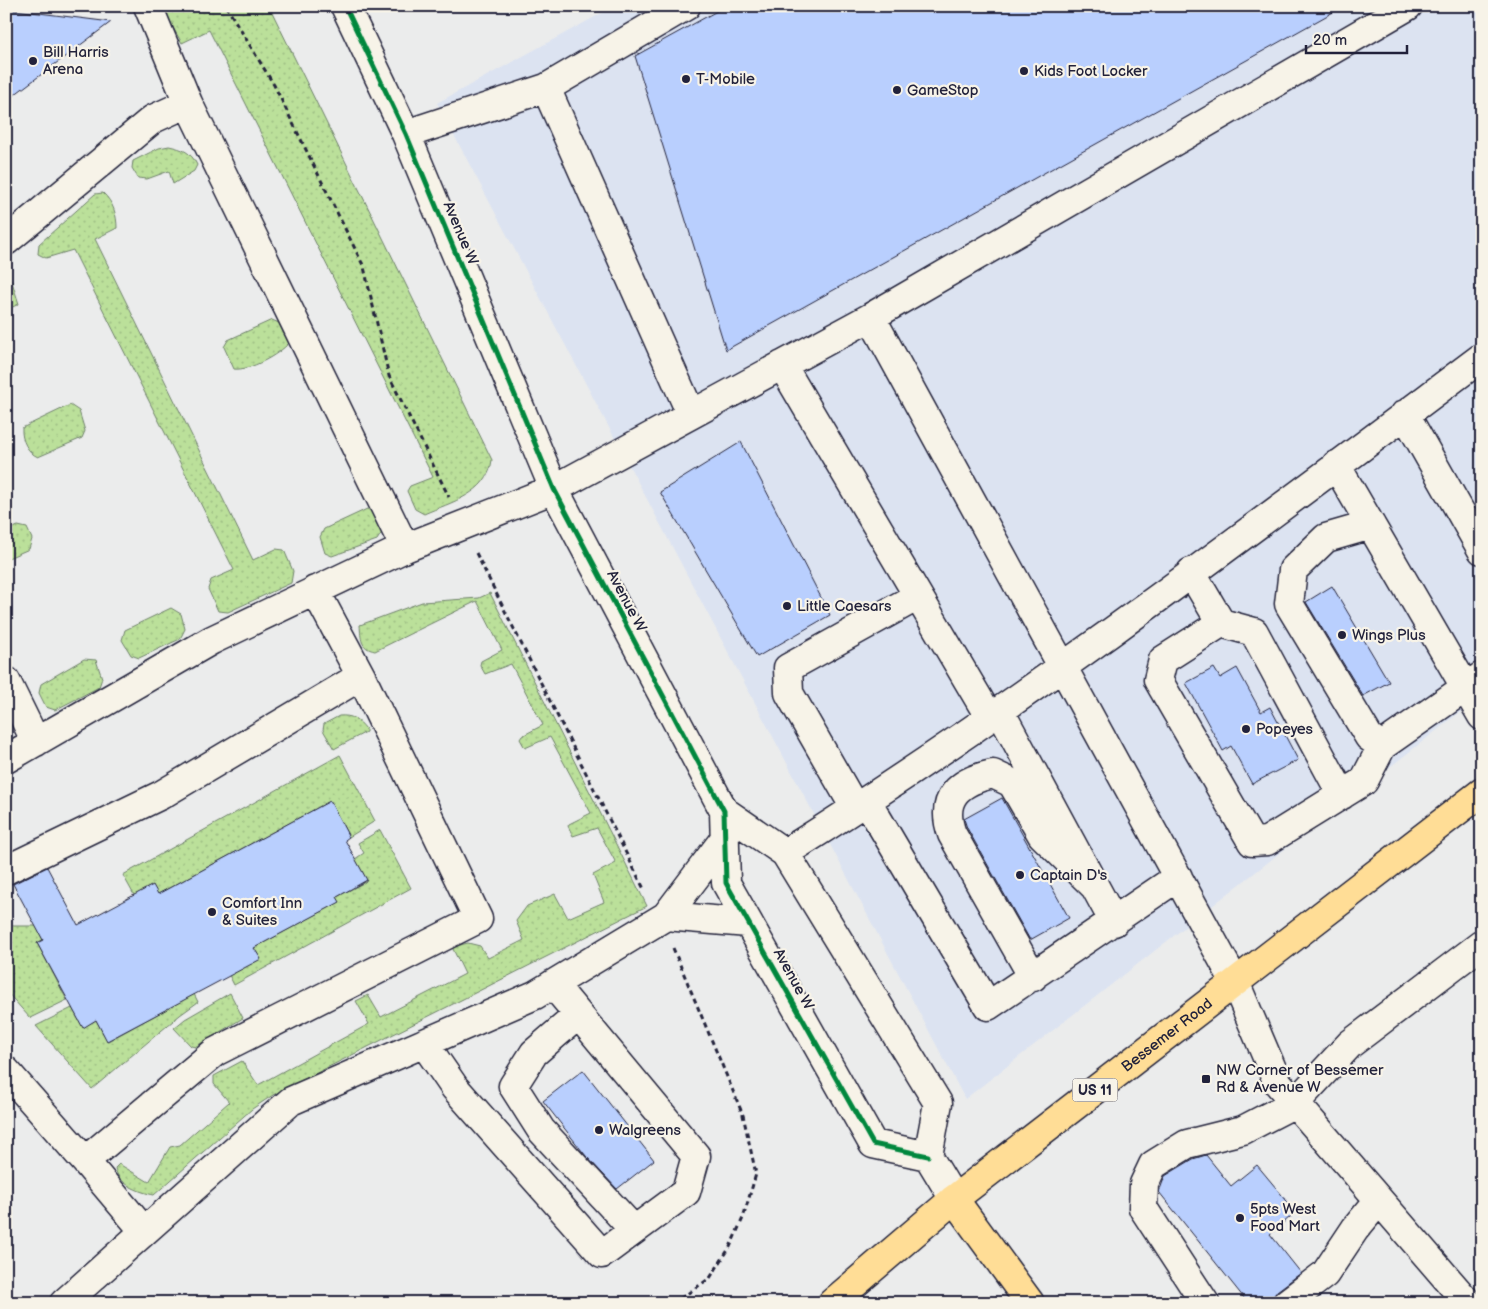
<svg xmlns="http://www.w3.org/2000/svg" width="1488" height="1309" font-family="'Balsamiq Sans',sans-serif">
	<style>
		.built { fill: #dce3f1 }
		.grass { fill: url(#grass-dots); stroke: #6e816a }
		.building { fill: #b9cffe; stroke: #22223b }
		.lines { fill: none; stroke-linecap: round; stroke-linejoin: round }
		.minor-casing { stroke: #22223b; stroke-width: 31 }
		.major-casing { stroke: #22223b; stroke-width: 31 }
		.path { stroke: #22223b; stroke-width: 3; stroke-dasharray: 5 4; stroke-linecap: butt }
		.minor { stroke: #f7f3e8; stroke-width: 28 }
		.major { stroke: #ffdd96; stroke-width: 28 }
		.cycleway-casing { stroke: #f7f3e8; stroke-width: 8 }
		.cycleway { stroke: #00873e; stroke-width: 5 }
		.poi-dot { fill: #22223b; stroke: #f7f3e8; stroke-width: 2 }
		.labels { text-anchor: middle; stroke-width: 4.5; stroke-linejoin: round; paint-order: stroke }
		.shield { fill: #f7f3e8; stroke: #62616f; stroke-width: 1 }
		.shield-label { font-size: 14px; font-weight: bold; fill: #22223b }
		.poi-label { font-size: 15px; fill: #22223b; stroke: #f7f3e8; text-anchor: start }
		.street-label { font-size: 15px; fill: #22223b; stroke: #f7f3e8 }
	</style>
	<defs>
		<pattern id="grass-dots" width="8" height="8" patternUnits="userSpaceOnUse" patternTransform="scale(1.25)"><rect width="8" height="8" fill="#bbe09a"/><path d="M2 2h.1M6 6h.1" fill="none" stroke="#a0c086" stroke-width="1.8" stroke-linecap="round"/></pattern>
	</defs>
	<rect width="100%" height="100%" fill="#ebecec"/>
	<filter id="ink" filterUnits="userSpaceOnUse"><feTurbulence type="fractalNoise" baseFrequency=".02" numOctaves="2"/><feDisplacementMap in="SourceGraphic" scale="10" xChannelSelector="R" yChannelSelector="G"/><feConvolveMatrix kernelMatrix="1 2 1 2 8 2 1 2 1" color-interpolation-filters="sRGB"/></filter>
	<g filter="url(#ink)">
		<!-- built -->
		<path class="built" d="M 615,6 L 1482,6 L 1482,695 L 965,1099 L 437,103 Z"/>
		<!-- grass -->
		<path class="grass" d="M 160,6 L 269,6 L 492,460 C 488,494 451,502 424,514 L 415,509 L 407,491 L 410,486 L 433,477 L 209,30 L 182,43 Z
			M 169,146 C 183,149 191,152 197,165 L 194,171 L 173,184 L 169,171 L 147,179 L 138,178 L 132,168 L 133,161 L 159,148 Z
			M 103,193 C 113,202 117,215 117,228 L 95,239 L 253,560 L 276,549 L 284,550 L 293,571 L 291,583 L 228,612 L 218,611 L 208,589 L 211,580 L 234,570 L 73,250 L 46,258 L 38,254 L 39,244 L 95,194 Z
			M 6,278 L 11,279 L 19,304 L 6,310 Z
			M 272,320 L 279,323 L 289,343 C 278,355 250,371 234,369 L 224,347 L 228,340 Z
			M 70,405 L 79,411 L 85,431 L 82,438 L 38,457 C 28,453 21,440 22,428 Z
			M 367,509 L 378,514 L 383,531 L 377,540 L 332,556 L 325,553 L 320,537 L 324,529 Z
			M 18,526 L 27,528 L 32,539 L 29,549 L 6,559 L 6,531 Z
			M 490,593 L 647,906 L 273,1095 L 252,1109 L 154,1195 C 139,1192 118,1184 115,1168 L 119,1164 L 149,1182 L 170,1147 L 180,1145 L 229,1102 L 214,1084 L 214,1076 L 242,1061 L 258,1085 L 369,1024 L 356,1001 L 368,995 L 381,1017 L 465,974 L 452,947 L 468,943 L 480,946 L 488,958 L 524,940 L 516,921 L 527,906 L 555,894 L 568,918 L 604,902 L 593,875 L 616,863 L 597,828 L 573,836 L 568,826 L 569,824 L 591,813 L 550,737 L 525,748 L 520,739 L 522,736 L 543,725 L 511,664 L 485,674 L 480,665 L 481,661 L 502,650 L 477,601 L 375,651 C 360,648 361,639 360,625 L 422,602 L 479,598 Z
			M 171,608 L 181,614 L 185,629 L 180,639 L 139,658 L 131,655 L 122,640 L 125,630 Z
			M 84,659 L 96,660 L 102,678 L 99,687 L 55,710 L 46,707 L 39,693 L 41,684 Z
			M 339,716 C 352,715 358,719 366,729 L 366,732 L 334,749 L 323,730 L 324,724 Z
			M 340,755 L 375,821 L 349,837 L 330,801 L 158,894 L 134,895 L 123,875 Z
			M 380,830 L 411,888 L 234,985 L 229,975 L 260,958 L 254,948 L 339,902 L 337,897 L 367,881 L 355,859 L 364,853 L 358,843 Z
			M 6,926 L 36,926 L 43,940 L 37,943 L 67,1000 L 30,1018 L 6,991 Z
			M 230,993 L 243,1018 L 195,1047 L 191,1046 L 174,1028 L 185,1019 Z
			M 194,994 L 198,1002 L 180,1015 L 92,1089 L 36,1026 L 72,1008 L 83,1027 L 96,1020 L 108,1041 Z"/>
		<!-- building -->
		<path class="building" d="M 726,6 L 1344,6 L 726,350 L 635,56 Z
			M 6,9 L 23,11 L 111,22 L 6,101 Z
			M 741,442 L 830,615 L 757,657 L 660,492 Z
			M 1332,586 L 1389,682 L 1363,696 L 1306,602 Z
			M 1214,668 L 1220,678 L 1237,668 L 1261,712 L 1270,707 L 1298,760 L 1252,784 L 1231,746 L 1223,751 L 1186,683 Z
			M 1002,798 L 1069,918 L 1030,940 L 967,828 L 964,819 Z
			M 330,801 L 349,837 L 345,840 L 367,880 L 337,897 L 340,902 L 254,948 L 261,959 L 107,1041 L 96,1020 L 83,1028 L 37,943 L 43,940 L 13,884 L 47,867 L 78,925 L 153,885 L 158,894 Z
			M 583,1070 L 654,1160 L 617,1189 L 586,1156 L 543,1101 Z
			M 1206,1155 L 1231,1186 L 1257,1165 L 1296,1212 L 1270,1234 L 1301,1273 L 1277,1291 L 1272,1303 L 1248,1303 L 1159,1192 L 1165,1176 L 1193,1159 Z"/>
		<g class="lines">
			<!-- minor casing -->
			<g class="minor-casing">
				<path id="minor" d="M 148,6 L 188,103
					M 345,6 L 406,134 L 554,489 L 724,811 L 726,883 L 873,1144 L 928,1156
					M 546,88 L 686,6
					M 406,134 L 546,88 L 691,414
					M 6,241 L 153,119 L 188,103 L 405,548
					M 871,317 L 1235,982 L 1278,1083 L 1468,1303
					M 782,365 L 990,718
					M 1405,414 L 1482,550
					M 1336,465 L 1482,716
					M 1371,525 L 1326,538 L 1293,570 L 1289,604 L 1369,737 L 1382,746
					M 1191,572 L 1221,623 L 1254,632 L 1342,795
					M 1221,623 L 1163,660 L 1158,680 L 1252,842 L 1267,841 L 1364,781 L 1382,746 L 1482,676
					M 6,681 L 36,742
					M 1000,711 L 1114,922
					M 6,759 L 212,640 L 405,548 L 554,489 L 871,317 L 1408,6
					M 867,801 L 988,1006 L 1178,877
					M 855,808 L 789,693 L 788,668 L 918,596
					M 724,811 L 785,853 L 938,1103 L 928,1156 L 954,1199
					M 785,853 C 1027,701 1254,528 1482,357
					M 6,870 L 161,795 L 361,676
					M 666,916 L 748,923
					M 1033,977 L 952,834 C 939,798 959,781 993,774 L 1012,783 L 1042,835 L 1095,887
					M 578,1015 L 534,1053 L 513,1086 L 541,1130 L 634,1230
					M 424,1043 L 455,1088 L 602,1254 L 686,1192 L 696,1156 L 553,984
					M 6,1071 L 85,1161 L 215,1052 L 478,919 L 361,676 L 315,590
					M 85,1161 L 144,1231
					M 64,1303 L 291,1101 L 535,995 L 666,916 L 725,838
					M 1205,1303 L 1143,1208 L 1144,1184 L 1153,1165 L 1187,1144 L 1243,1130 L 1295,1103 L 1350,1044 L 1482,944
					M 1287,1303 L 1325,1274 L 1355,1229 L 1379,1200"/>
			</g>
			<!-- major casing -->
			<g class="major-casing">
				<g id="major">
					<path d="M 954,1199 L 1030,1303"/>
					<path id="s1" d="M 832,1303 L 954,1199 L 1482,792"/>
				</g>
			</g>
			<!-- path -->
			<path class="path" d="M 226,6 L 274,85 L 364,267 L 389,376 L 449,497
				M 476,553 L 645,891
				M 673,948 L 743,1115 L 756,1174 L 743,1218 L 730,1247 L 710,1278 L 674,1303"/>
			<!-- minor -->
			<use href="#minor" class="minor"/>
			<!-- major -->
			<use href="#major" class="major"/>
			<!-- cycleway casing -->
			<g class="cycleway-casing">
				<path id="cycleway" d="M 345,6 L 406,134 L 554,489 L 724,811 L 726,883 L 873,1144 L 928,1156"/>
			</g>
			<!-- cycleway -->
			<use href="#cycleway" class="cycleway"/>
		</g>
	</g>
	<!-- markers -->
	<g class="poi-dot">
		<circle cx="33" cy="61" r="5"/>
		<circle cx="1024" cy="71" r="5"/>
		<circle cx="686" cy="79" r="5"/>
		<circle cx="897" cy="90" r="5"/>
		<circle cx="787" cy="606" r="5"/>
		<circle cx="1342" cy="635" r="5"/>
		<circle cx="1246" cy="729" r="5"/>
		<circle cx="1020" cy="875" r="5"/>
		<circle cx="212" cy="912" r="5"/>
		<rect x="1201" y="1074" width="10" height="10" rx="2.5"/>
		<circle cx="599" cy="1130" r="5"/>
		<circle cx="1240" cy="1218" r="5"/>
	</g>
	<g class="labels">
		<!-- shield labels -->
		<rect class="shield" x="1072.5" y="1078.5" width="45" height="23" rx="4"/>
		<g class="shield-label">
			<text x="1095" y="1095">US 11</text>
		</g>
		<!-- poi labels -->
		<g class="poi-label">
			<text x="43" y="57">Bill Harris<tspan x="43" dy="17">Arena</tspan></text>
			<text x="1034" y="76">Kids Foot Locker</text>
			<text x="696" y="84">T-Mobile</text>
			<text x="907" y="95">GameStop</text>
			<text x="797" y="611">Little Caesars</text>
			<text x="1352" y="640">Wings Plus</text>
			<text x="1256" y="734">Popeyes</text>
			<text x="1030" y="880">Captain D's</text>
			<text x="222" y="908">Comfort Inn<tspan x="222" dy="17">&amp; Suites</tspan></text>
			<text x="1216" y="1075">NW Corner of Bessemer<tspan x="1216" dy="17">Rd &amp; Avenue W</tspan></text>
			<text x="609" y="1135">Walgreens</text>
			<text x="1250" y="1214">5pts West<tspan x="1250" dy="17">Food Mart</tspan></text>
		</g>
		<!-- street labels -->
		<g class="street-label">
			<text transform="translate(461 233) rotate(67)" y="5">Avenue W</text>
			<text transform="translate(627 601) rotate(62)" y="5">Avenue W</text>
			<text transform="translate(794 979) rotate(61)" y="5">Avenue W</text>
			<text dy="5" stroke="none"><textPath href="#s1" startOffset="429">Bessemer Road</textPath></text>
		</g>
	</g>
	<!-- margin -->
	<rect width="1488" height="1309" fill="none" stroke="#f7f3e8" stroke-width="25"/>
	<rect x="12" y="12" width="1463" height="1284" fill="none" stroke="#22223b" stroke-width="2" filter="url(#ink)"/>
	<!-- scale -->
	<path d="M1306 45v8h101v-8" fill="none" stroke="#22223b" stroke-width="2.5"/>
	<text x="1313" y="45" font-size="15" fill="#22223b" stroke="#f7f3e8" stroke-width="4" paint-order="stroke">20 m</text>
</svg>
